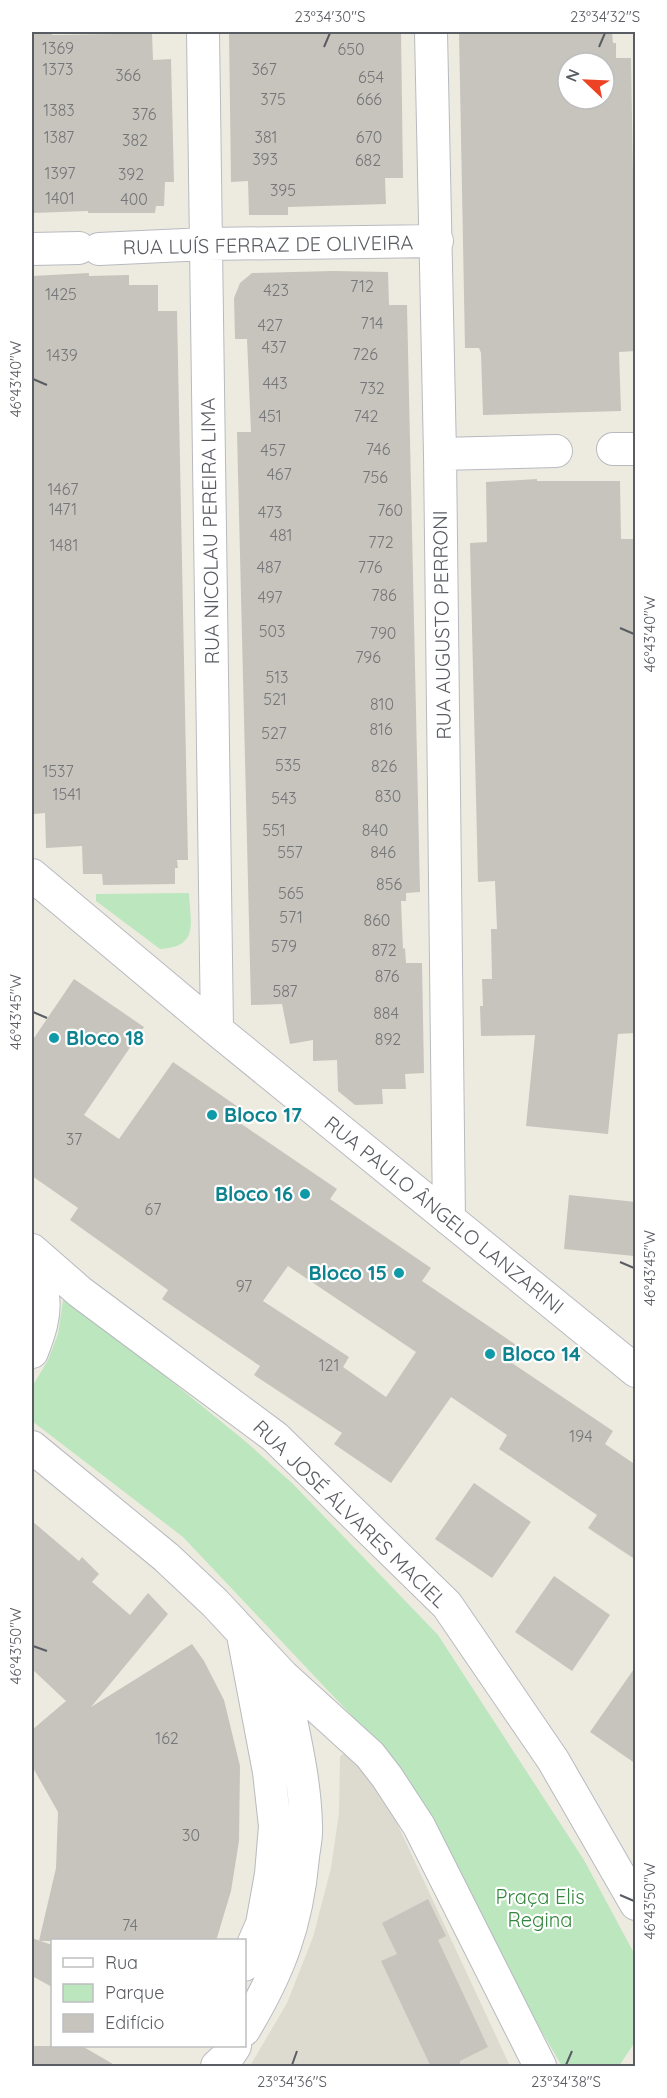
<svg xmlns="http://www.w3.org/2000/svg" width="667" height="2098" font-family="Quicksand,sans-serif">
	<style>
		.education { fill: #dddacf }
		.green { fill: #bbe6be }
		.building { fill: #c7c4bd; fill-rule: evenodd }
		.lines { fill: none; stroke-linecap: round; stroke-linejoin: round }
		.minor-casing { stroke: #b8bac0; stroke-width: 34 }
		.minor { stroke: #fff; stroke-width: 32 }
		.ticks { fill: none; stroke: #595c62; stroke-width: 2 }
		.culture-dot { fill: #0f9aa8; stroke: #fff; stroke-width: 2 }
		.labels { text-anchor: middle; stroke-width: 4.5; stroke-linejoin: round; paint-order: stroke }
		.number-label { font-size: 16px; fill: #747679 }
		.street-label { font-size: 20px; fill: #595c62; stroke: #fff }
		.culture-label { font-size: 20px; font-weight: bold; fill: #0d838f; stroke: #fff; text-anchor: start }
		.park-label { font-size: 20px; fill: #32873c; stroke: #fff }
		.neatline { fill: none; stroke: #595c62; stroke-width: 2 }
		.ticks-label { font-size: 15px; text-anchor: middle; fill: #595c62 }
	</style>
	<rect width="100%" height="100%" fill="#edebe0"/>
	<!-- education -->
	<path class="education" d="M 349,1751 L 369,1763 L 510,2066 L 250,2066 L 287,2003 L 313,1937 L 331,1868 L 339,1813 L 340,1756 Z"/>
	<!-- green -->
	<path class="green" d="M 189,893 C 190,923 200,947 160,949 L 96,901 L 96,894 Z
		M 64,1294 L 245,1441 L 293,1484 L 438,1635 L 584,1860 L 635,1955 L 635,2042 L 619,2066 L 562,2066 L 490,1944 L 388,1754 L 183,1537 L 32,1421 L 32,1387 L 48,1360 L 58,1334 Z"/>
	<!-- building -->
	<path class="building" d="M 32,32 L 52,32 L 52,35 L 114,34 L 116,32 L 150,32 L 152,33 L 153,60 L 171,59 L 174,182 L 165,182 L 164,206 L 156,206 L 155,213 L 88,213 L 88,211 L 32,213 Z
		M 229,32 L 401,32 L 403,178 L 385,178 L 386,204 L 288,207 L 288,215 L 249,215 L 248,181 L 231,182 Z
		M 459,32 L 612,32 L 613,43 L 616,43 L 616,58 L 631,58 L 636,351 L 619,352 L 621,411 L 483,415 L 481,353 L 479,348 L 465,348 ZM 568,63 L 604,63 L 604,99 L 568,99 Z
		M 333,271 L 388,272 L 389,305 L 407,305 L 420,892 L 406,893 L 406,901 L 401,901 L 403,949 L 405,948 L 406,963 L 422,963 L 424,1073 L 405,1074 L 406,1089 L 382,1089 L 383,1104 L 355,1105 L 338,1091 L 337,1060 L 313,1061 L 313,1040 L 290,1044 L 282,1004 L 251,1005 L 237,432 L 251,432 L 247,339 L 235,339 L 234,298 L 240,283 L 252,273 Z
		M 89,273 L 89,276 L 129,275 L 129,285 L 158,285 L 158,311 L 177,311 L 188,860 L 177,860 L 178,868 L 175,868 L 175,884 L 103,885 L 102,874 L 83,874 L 82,846 L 46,848 L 45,813 L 34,814 L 33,786 L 32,786 L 32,276 Z
		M 537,479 L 537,481 L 620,481 L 621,539 L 636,539 L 636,1033 L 618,1034 L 608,1134 L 526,1126 L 535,1035 L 481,1036 L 480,1006 L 483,1006 L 482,979 L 492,979 L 491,929 L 497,929 L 495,881 L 478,882 L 470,543 L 487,542 L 486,482 Z
		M 74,979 L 144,1027 L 84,1115 L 119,1139 L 173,1062 L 244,1111 L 237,1121 L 337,1189 L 330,1199 L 431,1268 L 422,1281 L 522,1349 L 512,1363 L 613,1431 L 605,1444 L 636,1465 L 636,1560 L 588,1528 L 597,1515 L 499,1449 L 507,1435 L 451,1397 L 391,1483 L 334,1444 L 342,1433 L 254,1375 L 260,1366 L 162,1299 L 168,1290 L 70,1220 L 78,1208 L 32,1176 L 32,1041 ZM 288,1266 L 416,1352 L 386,1397 L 343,1367 L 349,1357 L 263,1301 Z
		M 569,1195 L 636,1202 L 634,1256 L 564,1249 Z
		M 474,1483 L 531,1522 L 492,1578 L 435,1539 Z
		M 32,1521 L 79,1561 L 82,1557 L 99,1574 L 92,1582 L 130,1615 L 148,1593 L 168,1614 L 91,1707 L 192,1644 L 204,1661 L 224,1700 L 240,1766 L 239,1841 L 231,1891 L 216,1941 L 39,1941 L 56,1868 L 58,1812 L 32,1766 L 32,1730 L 66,1701 L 32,1669 Z
		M 554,1576 L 610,1615 L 572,1671 L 515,1632 Z
		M 636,1666 L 636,1764 L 590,1732 Z
		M 428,1899 L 446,1936 L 438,1940 L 488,2047 L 460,2061 L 460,2067 L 431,2067 L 381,1961 L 397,1954 L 382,1923 Z
		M 32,1938 L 52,1945 L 52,1987 L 32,1976 Z
		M 32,2046 L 82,2046 L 118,2067 L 32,2067 Z"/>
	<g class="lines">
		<!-- minor casing -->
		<g class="minor-casing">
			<path id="minor" d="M 203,32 L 217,1030
				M 431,32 L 440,454 L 449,1219
				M 32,249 L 79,248
				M 99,249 L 206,244 L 437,241
				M 613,449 L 636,449
				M 440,454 L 556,451
				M 32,875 L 217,1030 L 636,1371
				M 32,1250 L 80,1292 L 275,1437 L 447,1605 L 553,1760 L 636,1904
				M 32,1255 C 46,1299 49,1308 32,1352
				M 32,1447 L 166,1557 L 215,1603 L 282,1675 L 370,1755 L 387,1777 L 419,1826 L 540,2066
				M 243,1635 L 269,1772 L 275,1826 L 271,1874 L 262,1924 L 244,1965
				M 244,2030 C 279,1972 297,1925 303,1857 C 304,1847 307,1836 306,1825 C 305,1775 291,1724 282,1675
				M 217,2066 L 229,2055 L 235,2046"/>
		</g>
		<!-- minor -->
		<use href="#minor" class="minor"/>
	</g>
	<!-- ticks -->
	<path class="ticks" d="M 324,47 L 330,33M 599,47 L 605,33M 33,379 L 47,385M 620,628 L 634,634M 33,1012 L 47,1018M 620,1262 L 634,1268M 33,1646 L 47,1651M 620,1895 L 634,1901M 292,2065 L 297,2051M 566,2065 L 572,2051"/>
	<!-- markers -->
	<g class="culture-dot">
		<circle cx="54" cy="1038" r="6"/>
		<circle cx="212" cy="1115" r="6"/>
		<circle cx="305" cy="1194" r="6"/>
		<circle cx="399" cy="1273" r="6"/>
		<circle cx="490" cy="1354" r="6"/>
	</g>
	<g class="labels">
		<!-- number labels -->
		<g class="number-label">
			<text x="58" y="54">1369</text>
			<text x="351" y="55">650</text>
			<text x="58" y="75">1373</text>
			<text x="264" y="75">367</text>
			<text x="128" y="81">366</text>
			<text x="371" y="83">654</text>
			<text x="273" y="105">375</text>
			<text x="369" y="105">666</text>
			<text x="59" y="116">1383</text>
			<text x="144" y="120">376</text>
			<text x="59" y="143">1387</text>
			<text x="266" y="143">381</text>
			<text x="369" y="143">670</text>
			<text x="135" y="146">382</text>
			<text x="265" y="165">393</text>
			<text x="368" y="166">682</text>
			<text x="60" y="179">1397</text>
			<text x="131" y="180">392</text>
			<text x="283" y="196">395</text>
			<text x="60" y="204">1401</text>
			<text x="134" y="205">400</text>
			<text x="362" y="292">712</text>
			<text x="276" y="296">423</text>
			<text x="61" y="300">1425</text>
			<text x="372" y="329">714</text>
			<text x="270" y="331">427</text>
			<text x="274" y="353">437</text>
			<text x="365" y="360">726</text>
			<text x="62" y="361">1439</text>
			<text x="275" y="389">443</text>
			<text x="372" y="394">732</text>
			<text x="270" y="422">451</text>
			<text x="366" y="422">742</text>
			<text x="378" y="455">746</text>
			<text x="273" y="456">457</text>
			<text x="279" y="480">467</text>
			<text x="375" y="483">756</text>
			<text x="63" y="495">1467</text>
			<text x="63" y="515">1471</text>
			<text x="390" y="516">760</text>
			<text x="270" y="518">473</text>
			<text x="281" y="541">481</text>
			<text x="381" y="548">772</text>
			<text x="64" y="551">1481</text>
			<text x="269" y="573">487</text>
			<text x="370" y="573">776</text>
			<text x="384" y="601">786</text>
			<text x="270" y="603">497</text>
			<text x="272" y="637">503</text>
			<text x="383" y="639">790</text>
			<text x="368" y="663">796</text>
			<text x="277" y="683">513</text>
			<text x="275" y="705">521</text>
			<text x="382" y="710">810</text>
			<text x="381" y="735">816</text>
			<text x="274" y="739">527</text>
			<text x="288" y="771">535</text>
			<text x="384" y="772">826</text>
			<text x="58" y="777">1537</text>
			<text x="67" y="800">1541</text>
			<text x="388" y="802">830</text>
			<text x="284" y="804">543</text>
			<text x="274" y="836">551</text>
			<text x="375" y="836">840</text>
			<text x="290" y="858">557</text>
			<text x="383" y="858">846</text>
			<text x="389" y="890">856</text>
			<text x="291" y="899">565</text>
			<text x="291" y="923">571</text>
			<text x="377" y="926">860</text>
			<text x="284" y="952">579</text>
			<text x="384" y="956">872</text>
			<text x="387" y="982">876</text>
			<text x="285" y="997">587</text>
			<text x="386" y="1019">884</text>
			<text x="388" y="1045">892</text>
			<text x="74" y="1145">37</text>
			<text x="153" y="1215">67</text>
			<text x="244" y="1292">97</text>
			<text x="329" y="1371">121</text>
			<text x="581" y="1442">194</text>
			<text x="167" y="1744">162</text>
			<text x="191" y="1841">30</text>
			<text x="130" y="1931">74</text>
		</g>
		<!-- street labels -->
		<g class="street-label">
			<text transform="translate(268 245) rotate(-1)" y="7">RUA LUÍS FERRAZ DE OLIVEIRA</text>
			<text transform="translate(210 531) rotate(-91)" y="7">RUA NICOLAU PEREIRA LIMA</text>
			<text transform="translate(442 625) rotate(-91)" y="7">RUA AUGUSTO PERRONI</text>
			<text transform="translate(444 1215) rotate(39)" y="7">RUA PAULO ÂNGELO LANZARINI</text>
			<text transform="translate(350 1514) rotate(44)" y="7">RUA JOSÉ ÁLVARES MACIEL</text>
		</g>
		<!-- culture labels -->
		<g class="culture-label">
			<text x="66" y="1045">Bloco 18</text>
			<text x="224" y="1122">Bloco 17</text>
			<text x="293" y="1201" text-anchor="end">Bloco 16</text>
			<text x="387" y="1280" text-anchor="end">Bloco 15</text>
			<text x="502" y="1361">Bloco 14</text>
		</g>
		<!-- park labels -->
		<g class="park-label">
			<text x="540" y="1904">Praça Elis<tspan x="540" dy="23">Regina</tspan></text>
		</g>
	</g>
	<!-- border -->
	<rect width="667" height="2098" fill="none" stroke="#ffffff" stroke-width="66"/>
	<!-- legend -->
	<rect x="51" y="1939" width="195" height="108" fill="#ffffff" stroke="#bdbec0" stroke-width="1.5"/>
	<rect x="63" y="1958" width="30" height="9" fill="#ffffff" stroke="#bdbec0" stroke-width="1.5"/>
	<text x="105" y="1969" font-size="18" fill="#595c62">Rua</text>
	<rect x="63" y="1984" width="30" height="18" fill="#bbe6be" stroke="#bdbec0" stroke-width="1.5"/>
	<text x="105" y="1999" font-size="18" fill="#595c62">Parque</text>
	<rect x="63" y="2014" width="30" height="18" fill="#c7c4bd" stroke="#bdbec0" stroke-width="1.5"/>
	<text x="105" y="2029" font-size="18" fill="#595c62">Edifício</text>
	<!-- north arrow -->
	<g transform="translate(586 81) rotate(293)"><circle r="28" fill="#ffffff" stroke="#bdbec0" stroke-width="1.5"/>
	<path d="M0-4.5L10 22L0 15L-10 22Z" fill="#ee4224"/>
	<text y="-9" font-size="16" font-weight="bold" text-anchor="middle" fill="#595c62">N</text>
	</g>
	<rect x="33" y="33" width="601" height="2032" class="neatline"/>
	<g class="ticks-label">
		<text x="330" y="22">23°34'30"S</text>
		<text x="605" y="22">23°34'32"S</text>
		<text transform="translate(16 379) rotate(-90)" y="5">46°43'40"W</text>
		<text transform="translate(650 634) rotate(-90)" y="5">46°43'40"W</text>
		<text transform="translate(16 1012) rotate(-90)" y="5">46°43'45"W</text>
		<text transform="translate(650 1268) rotate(-90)" y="5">46°43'45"W</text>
		<text transform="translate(16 1646) rotate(-90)" y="5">46°43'50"W</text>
		<text transform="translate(650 1901) rotate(-90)" y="5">46°43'50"W</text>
		<text x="292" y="2087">23°34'36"S</text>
		<text x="566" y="2087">23°34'38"S</text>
	</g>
</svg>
